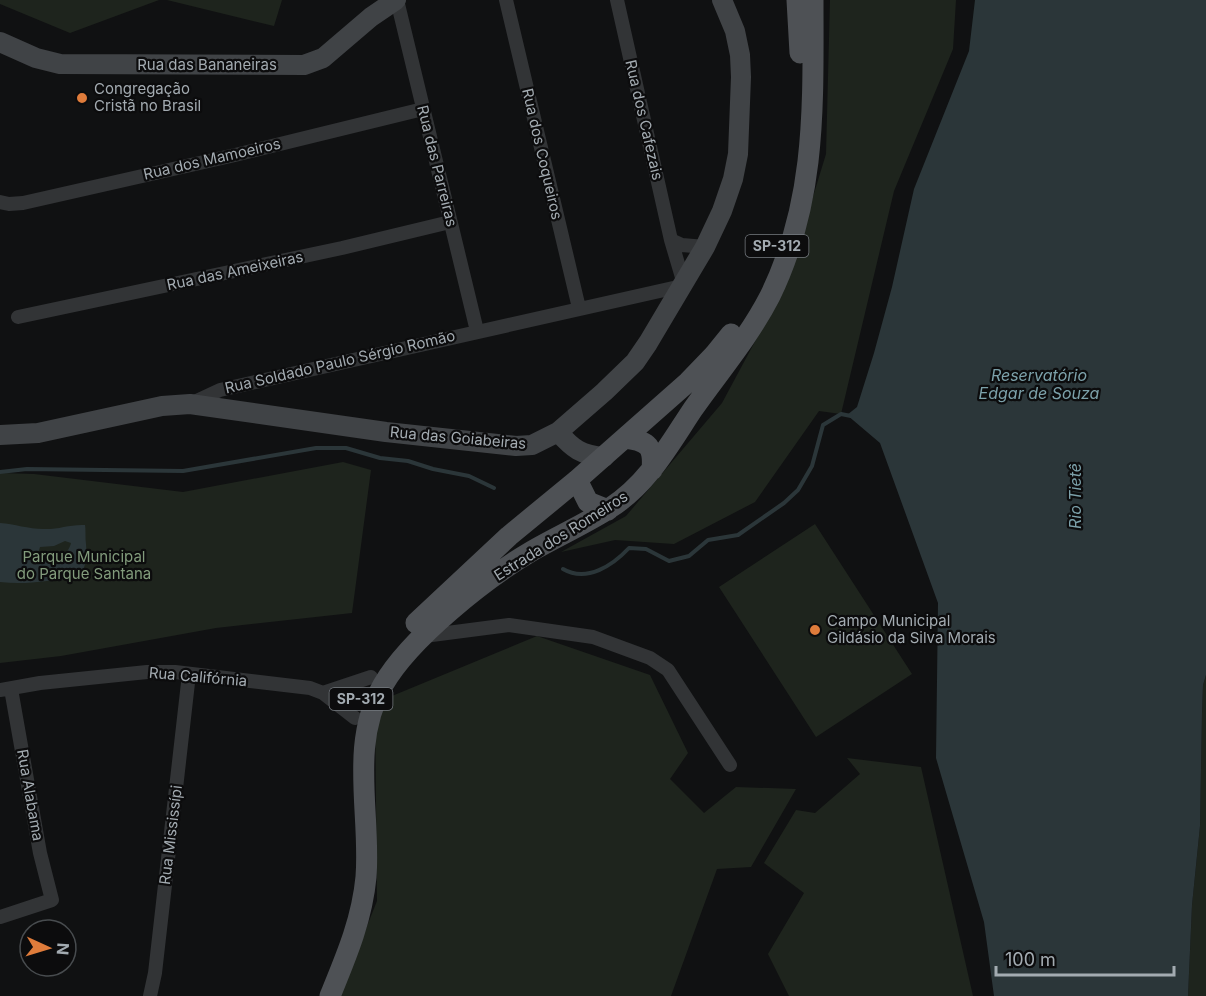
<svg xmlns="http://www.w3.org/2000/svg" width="1206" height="996" font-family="Inter,sans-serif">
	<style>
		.green { fill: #1e241d }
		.water { fill: #2b3639; fill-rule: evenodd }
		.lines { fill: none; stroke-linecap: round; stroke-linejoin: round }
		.stream { stroke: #2b3639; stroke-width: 4 }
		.street { stroke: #323436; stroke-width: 14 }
		.secondary { stroke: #404346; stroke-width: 20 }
		.primary { stroke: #4e5155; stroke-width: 21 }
		.poi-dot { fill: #df7c3b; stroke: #0c0c0d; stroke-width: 2 }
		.labels { text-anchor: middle; stroke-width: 4.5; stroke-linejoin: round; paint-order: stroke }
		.shield { fill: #0c0c0d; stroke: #767b80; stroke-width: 1.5 }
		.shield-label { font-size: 14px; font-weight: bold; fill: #a3abb1 }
		.street-label { font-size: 15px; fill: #a3abb1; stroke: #0c0c0d }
		.poi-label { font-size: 15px; fill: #a3abb1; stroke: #0c0c0d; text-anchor: start }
		.park-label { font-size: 15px; fill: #829b7c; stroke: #0c0c0d }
		.water-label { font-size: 16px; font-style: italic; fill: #7ca1aa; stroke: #0c0c0d }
	</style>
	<rect width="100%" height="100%" fill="#101112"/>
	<!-- green -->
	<path class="green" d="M 0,0 L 159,0 L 70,33 L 0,4 Z
		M 167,0 L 282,0 L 274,26 Z
		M 830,0 L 956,0 L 953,49 L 894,191 L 841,414 L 819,411 L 755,502 L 674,544 L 615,540 L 561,552 L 626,516 L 722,403 L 787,282 L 826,154 Z
		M 343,462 L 371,470 L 352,613 L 216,628 L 61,656 L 0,663 L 0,473 L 34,474 L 183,492 Z
		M 815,524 L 912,674 L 816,737 L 719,587 Z
		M 537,636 L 650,675 L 688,753 L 670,779 L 704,813 L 736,787 L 796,789 L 751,867 L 717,869 L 671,996 L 339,996 L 377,901 L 375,703 Z
		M 1206,675 L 1206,996 L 1188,996 L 1192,905 L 1200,826 L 1202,713 L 1203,685 Z
		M 847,758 L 921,767 L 973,996 L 789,996 L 768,954 L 804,893 L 764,863 L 796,810 L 815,813 L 860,774 Z"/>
	<!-- water -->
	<path class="water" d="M 975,0 L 1206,0 L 1206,675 L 1203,685 L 1202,713 L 1200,826 L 1192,905 L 1188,996 L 994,996 L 984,922 L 936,758 L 938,603 L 880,443 L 847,415 L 857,407 L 874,353 L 892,287 L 914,189 L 969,51 Z
		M 0,523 C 14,524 29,529 43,529 C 57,530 70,524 85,525 C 86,532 85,538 86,544 C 89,578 76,578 47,581 C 31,583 16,584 0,582 ZM 65,541 L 71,543 C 68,557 46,571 38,554 L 40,547 L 54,546 Z"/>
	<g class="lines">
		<!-- stream -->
		<path class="stream" d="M 0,472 L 27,469 L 183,471 L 316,448 L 346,448 L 380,458 L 408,461 L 433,469 L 469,476 L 494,488
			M 563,569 C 587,583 613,565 629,548 L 646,549 L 669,561 L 689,556 L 708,540 L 738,535 L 784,503 L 798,490 L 812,466 L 823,425 L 841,414 L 851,416"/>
		<!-- street -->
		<path class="street" d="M 397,0 L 477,331
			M 506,0 L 579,308
			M 617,0 L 671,240 L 684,284
			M 0,202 L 9,204 L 23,203 L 235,155 L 423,109
			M 671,240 L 682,245 L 705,247
			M 18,317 L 342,248 L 450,222
			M 190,404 L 220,390 L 682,286
			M 424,636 L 509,625 L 593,637 L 650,658 L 668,670 L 730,765
			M 0,690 L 40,683 L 147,672 L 175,672 L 310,688 L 323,693 L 355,718
			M 323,693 L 371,677
			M 0,917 L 52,900 L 40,853 L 11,689
			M 150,996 L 155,973 L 189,674"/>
		<!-- secondary -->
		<path class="secondary" d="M 0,42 L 36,58 L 60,64 L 304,65 L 323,58 L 371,17 L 396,0
			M 558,432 C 573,449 581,455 604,457
			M 0,435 L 38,433 L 162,406 L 190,404 L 386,432 L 516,446 L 532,445 L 558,432 L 604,392 L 635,362 L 648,343 L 705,247 L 722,211 L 733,179 L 738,154 L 741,77 L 740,55 L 735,31 L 722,0"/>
		<!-- primary -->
		<path class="primary" d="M 797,0 L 800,53
			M 625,438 C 649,441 654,447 652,470
			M 577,480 L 588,502 L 608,510
			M 416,623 L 509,536 L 577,480 L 688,382 L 714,355 L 731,334
			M 330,996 C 346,957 362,920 366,877 C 371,813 349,745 383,685 C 410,638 486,578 532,551 C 558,536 585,524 610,508 C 648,484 669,445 693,409 C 719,372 749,337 770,296 C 817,200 813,104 813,0"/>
	</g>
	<!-- markers -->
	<g class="poi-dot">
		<circle cx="82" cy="98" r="6"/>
		<circle cx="815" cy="630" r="6"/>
	</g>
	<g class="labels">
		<!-- shield labels -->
		<g class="shield">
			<rect x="745.5" y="235" width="63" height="22" rx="4.5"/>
			<rect x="329.5" y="688" width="63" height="22" rx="4.5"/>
		</g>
		<g class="shield-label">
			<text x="777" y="251">SP-312</text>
			<text x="361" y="704">SP-312</text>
		</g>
		<!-- street labels -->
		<g class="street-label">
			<text x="207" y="70">Rua das Bananeiras</text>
			<text transform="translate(644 120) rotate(77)" y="5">Rua dos Cafezais</text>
			<text transform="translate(542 154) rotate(77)" y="5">Rua dos Coqueiros</text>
			<text transform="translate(212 159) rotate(-13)" y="5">Rua dos Mamoeiros</text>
			<text transform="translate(437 166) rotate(76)" y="5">Rua das Parreiras</text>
			<text transform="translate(235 271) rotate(-12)" y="5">Rua das Ameixeiras</text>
			<text transform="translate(340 362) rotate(-13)" y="5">Rua Soldado Paulo Sérgio Romão</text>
			<text transform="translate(458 438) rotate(5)" y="5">Rua das Goiabeiras</text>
			<text transform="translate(561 536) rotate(-32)" y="5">Estrada dos Romeiros</text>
			<text transform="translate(198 677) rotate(5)" y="5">Rua Califórnia</text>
			<text transform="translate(30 795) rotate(80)" y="5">Rua Alabama</text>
			<text transform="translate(171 835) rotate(-83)" y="5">Rua Mississípi</text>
		</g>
		<!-- poi labels -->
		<g class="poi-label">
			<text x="94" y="94">Congregação<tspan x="94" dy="17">Cristã no Brasil</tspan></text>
			<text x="827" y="626">Campo Municipal<tspan x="827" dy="17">Gildásio da Silva Morais</tspan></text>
		</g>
		<!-- park labels -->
		<g class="park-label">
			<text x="84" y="562">Parque Municipal<tspan x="84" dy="17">do Parque Santana</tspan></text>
		</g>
		<!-- water labels -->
		<g class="water-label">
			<text x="1039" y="381">Reservatório<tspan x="1039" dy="18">Edgar de Souza</tspan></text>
			<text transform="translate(1075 496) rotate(-90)" y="6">Rio Tietê</text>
		</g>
	</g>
	<!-- north arrow -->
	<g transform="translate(48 948) rotate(94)"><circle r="28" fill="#0c0c0d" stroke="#484c4f" stroke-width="1.5"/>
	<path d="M0-4.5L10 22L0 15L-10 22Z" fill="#df7c3b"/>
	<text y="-9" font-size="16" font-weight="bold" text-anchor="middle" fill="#a3abb1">N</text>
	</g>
	<!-- scale -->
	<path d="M996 966v9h178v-9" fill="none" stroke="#a3abb1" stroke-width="3"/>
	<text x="1005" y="966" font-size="18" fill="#a3abb1" stroke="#0c0c0d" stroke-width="4.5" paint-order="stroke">100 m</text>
</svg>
